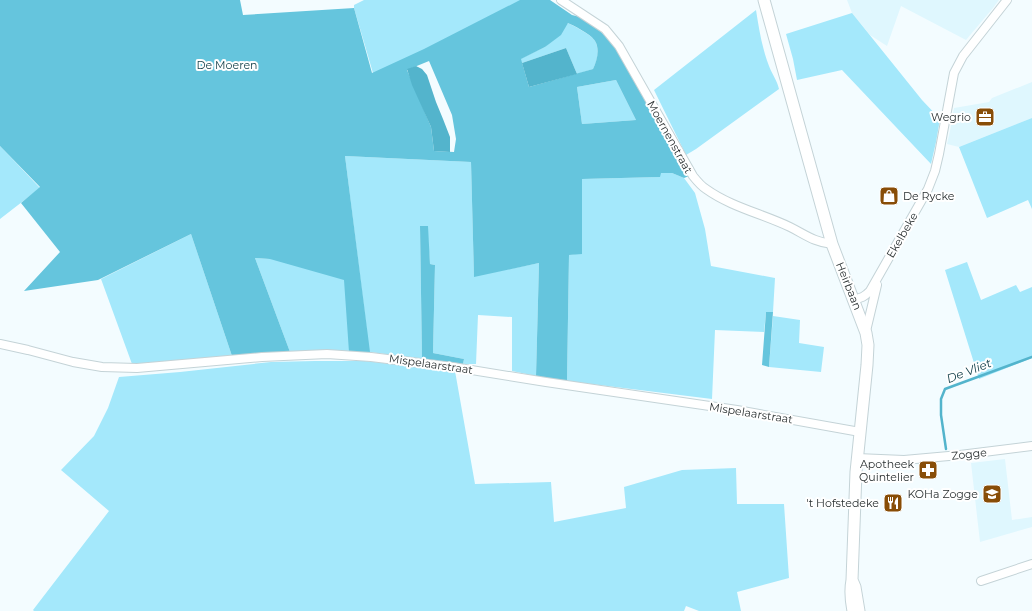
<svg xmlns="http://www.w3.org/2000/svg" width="1032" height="611" font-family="Montserrat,sans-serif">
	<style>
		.built { fill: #dff7fe }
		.green { fill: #a4e8fb }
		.forest { fill: #65c5dd; fill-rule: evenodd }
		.water { fill: #53b4cc }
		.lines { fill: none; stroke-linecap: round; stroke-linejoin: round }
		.stream { stroke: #53b4cc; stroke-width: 2.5 }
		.street-casing { stroke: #c4d3d7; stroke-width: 10 }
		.secondary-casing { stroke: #c4d3d7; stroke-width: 13 }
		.street { stroke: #fff; stroke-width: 8 }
		.secondary { stroke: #fff; stroke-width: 11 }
		.labels { text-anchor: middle; stroke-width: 4; stroke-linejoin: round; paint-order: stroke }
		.park-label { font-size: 11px; fill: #0f3c46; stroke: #fff }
		.poi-label { font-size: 11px; fill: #292f30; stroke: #fff; text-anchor: end }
		.street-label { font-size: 11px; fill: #292f30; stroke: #fff }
		.water-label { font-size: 12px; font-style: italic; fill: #0f3c46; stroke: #fff }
	</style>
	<rect width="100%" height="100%" fill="#f3fcff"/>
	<!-- built -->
	<path class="built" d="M 847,0 L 999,0 L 993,8 L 966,40 L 901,6 L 887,46 L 870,35 L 852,13 Z
		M 1032,82 L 1032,118 L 959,147 L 947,144 L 950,131 L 954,108 L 989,102 L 992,98 Z
		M 1005,459 L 1012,520 L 1032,517 L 1032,527 L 980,542 L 971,463 Z"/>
	<!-- green -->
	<path class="green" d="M 235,0 L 367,332 L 345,156 L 471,162 L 474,276 L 539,263 L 536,376 L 512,371 L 512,317 L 478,315 L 476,364 L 463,364 L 464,359 L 433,353 L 435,265 L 430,264 L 427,226 L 420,227 L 422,359 L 370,352 L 290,352 L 255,258 L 269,259 Z
		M 364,0 L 527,0 L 375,80 L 354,8 L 354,5 Z
		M 756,10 C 759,29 762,48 769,66 C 772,74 777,80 779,89 L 696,149 L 686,155 L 654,90 Z
		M 852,13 L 922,100 L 940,119 L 936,142 L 931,164 L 842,70 L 797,80 L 793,59 L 786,34 Z
		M 568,23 C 574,26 592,35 595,41 C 600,49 597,62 593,69 L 577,74 L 566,48 L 522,63 L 520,59 L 545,47 Z
		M 616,80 L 636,120 L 582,124 L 577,87 Z
		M 1032,118 L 1032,209 L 1028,200 L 987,218 L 959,147 Z
		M 0,146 L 40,188 L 0,219 Z
		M 660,173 L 672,173 L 684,178 L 695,193 L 705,229 L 711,266 L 775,278 L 773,312 L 766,312 L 764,332 L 715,330 L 712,399 L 567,381 L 569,255 L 582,253 L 582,179 L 660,177 Z
		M 191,234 L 232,356 L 132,364 L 101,279 Z
		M 967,262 L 981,300 L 1016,285 L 1020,292 L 1032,287 L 1032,358 L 979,379 L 945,270 Z
		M 773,316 L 800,320 L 799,343 L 824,347 L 821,372 L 769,367 Z
		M 315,361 L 365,361 L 455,371 L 475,484 L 551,482 L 554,522 L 626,508 L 624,487 L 682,470 L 736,468 L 737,504 L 784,504 L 789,578 L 737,592 L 741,611 L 699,611 L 686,606 L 684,611 L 34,611 L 33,610 L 109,511 L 61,470 L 94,436 L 108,408 L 119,377 L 180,372 L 271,362 Z"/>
	<!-- forest -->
	<path class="forest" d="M 0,0 L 240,0 L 243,15 L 354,8 L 372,73 L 424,49 L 520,0 L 550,0 L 572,15 L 584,18 L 600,31 L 615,45 L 689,176 L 684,178 L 672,173 L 661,173 L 660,177 L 582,179 L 582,254 L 569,255 L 567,381 L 536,376 L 539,263 L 474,277 L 471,162 L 345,156 L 370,352 L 349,352 L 344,280 L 270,259 L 255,258 L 290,352 L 232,356 L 191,234 L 98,280 L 24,291 L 60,252 L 21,203 L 40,187 L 0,146 ZM 568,23 C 575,26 592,35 595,41 C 600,49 597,61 593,69 L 529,87 L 521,59 L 545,47 L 561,35 ZM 429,61 L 452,115 L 456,139 L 454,152 L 434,151 L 431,127 L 407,70 ZM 616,80 L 636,120 L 582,124 L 577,87 Z
		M 420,226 L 428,226 L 430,264 L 435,265 L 433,353 L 464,359 L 463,364 L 422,359 Z
		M 766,312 L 773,312 L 769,367 L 762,365 Z"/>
	<!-- water -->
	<path class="water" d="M 566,48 L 577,74 L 529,87 L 522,63 Z
		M 416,66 L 422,69 L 427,75 L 436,102 L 443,119 L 450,137 L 450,152 L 434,151 L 431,127 L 412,85 L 407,69 Z"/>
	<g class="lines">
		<!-- stream -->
		<path class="stream" d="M 946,449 L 941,415 L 941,399 L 945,389 L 1032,357"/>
		<!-- street casing -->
		<g class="street-casing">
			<path id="street" d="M 561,0 L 605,29 L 619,46 L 693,176 C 697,181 701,186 706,189 C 731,207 763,214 790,227 C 806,235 814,242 832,244
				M 853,299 C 861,299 865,296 870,291 L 928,189 L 935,171 L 939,154 L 954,73 L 963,56 L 1007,0
				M 866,331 L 877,285
				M 0,344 L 28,350 L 73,362 L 102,367 L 137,368 L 262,357 L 327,354 L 371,357 L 453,367 L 546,382 L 737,410 L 860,432
				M 857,458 L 904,460 L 960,455 L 1032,446
				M 981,581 L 1032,564"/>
		</g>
		<!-- secondary casing -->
		<g class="secondary-casing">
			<path id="secondary" d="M 764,0 L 832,244 L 866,333 L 868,345 L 867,365 L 856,472 L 852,580
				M 853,611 C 851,601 850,590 852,580 L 855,587 L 859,611"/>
		</g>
		<!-- street -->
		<use href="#street" class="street"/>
		<!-- secondary -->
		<use href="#secondary" class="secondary"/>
	</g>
	<!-- icons -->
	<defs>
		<g id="office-square" transform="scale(1)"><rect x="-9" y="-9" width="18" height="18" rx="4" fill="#884d07" stroke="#fff"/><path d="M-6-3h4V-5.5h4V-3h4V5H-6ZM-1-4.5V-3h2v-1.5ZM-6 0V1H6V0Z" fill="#fff"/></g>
		<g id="shop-square" transform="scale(1)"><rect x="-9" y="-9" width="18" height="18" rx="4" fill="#884d07" stroke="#fff"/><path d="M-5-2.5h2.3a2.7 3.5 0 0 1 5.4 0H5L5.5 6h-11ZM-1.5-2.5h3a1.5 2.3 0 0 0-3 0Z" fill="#fff"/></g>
		<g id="pharmacy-square" transform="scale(1)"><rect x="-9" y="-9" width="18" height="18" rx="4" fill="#884d07" stroke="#fff"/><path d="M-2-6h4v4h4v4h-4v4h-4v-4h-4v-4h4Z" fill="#fff"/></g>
		<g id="school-square" transform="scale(1)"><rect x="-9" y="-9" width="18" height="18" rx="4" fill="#884d07" stroke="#fff"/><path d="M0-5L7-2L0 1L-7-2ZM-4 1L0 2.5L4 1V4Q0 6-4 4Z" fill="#fff"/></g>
		<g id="restaurant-square" transform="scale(1)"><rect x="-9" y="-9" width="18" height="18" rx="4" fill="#884d07" stroke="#fff"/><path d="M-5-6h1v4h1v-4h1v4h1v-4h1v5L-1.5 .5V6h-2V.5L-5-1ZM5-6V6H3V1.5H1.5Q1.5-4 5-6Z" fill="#fff"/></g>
	</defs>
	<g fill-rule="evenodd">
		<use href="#office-square" x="985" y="117"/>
		<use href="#shop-square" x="889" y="196"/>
		<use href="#pharmacy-square" x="928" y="470"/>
		<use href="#school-square" x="992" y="494"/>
		<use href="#restaurant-square" x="893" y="503"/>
	</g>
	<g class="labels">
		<!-- park labels -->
		<g class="park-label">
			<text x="227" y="69">De Moeren</text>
		</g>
		<!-- poi labels -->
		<g class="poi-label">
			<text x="971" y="121">Wegrio</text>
			<text x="903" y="200" text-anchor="start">De Rycke</text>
			<text x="914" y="468">Apotheek<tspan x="914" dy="13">Quintelier</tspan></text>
			<text x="978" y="498">KOHa Zogge</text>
			<text x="879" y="507">'t Hofstedeke</text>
		</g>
		<!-- street labels -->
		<g class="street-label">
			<text transform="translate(670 137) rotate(61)" y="4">Moernenstraat</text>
			<text transform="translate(902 235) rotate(-60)" y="4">Ekelbeke</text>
			<text transform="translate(849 286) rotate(68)" y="4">Heirbaan</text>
			<text transform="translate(431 364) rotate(8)" y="4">Mispelaarstraat</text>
			<text transform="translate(751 413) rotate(9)" y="4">Mispelaarstraat</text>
			<text transform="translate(969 454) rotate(-6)" y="4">Zogge</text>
		</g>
		<!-- water labels -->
		<g class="water-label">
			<text transform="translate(969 371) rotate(-21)" y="4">De Vliet</text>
		</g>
	</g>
</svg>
